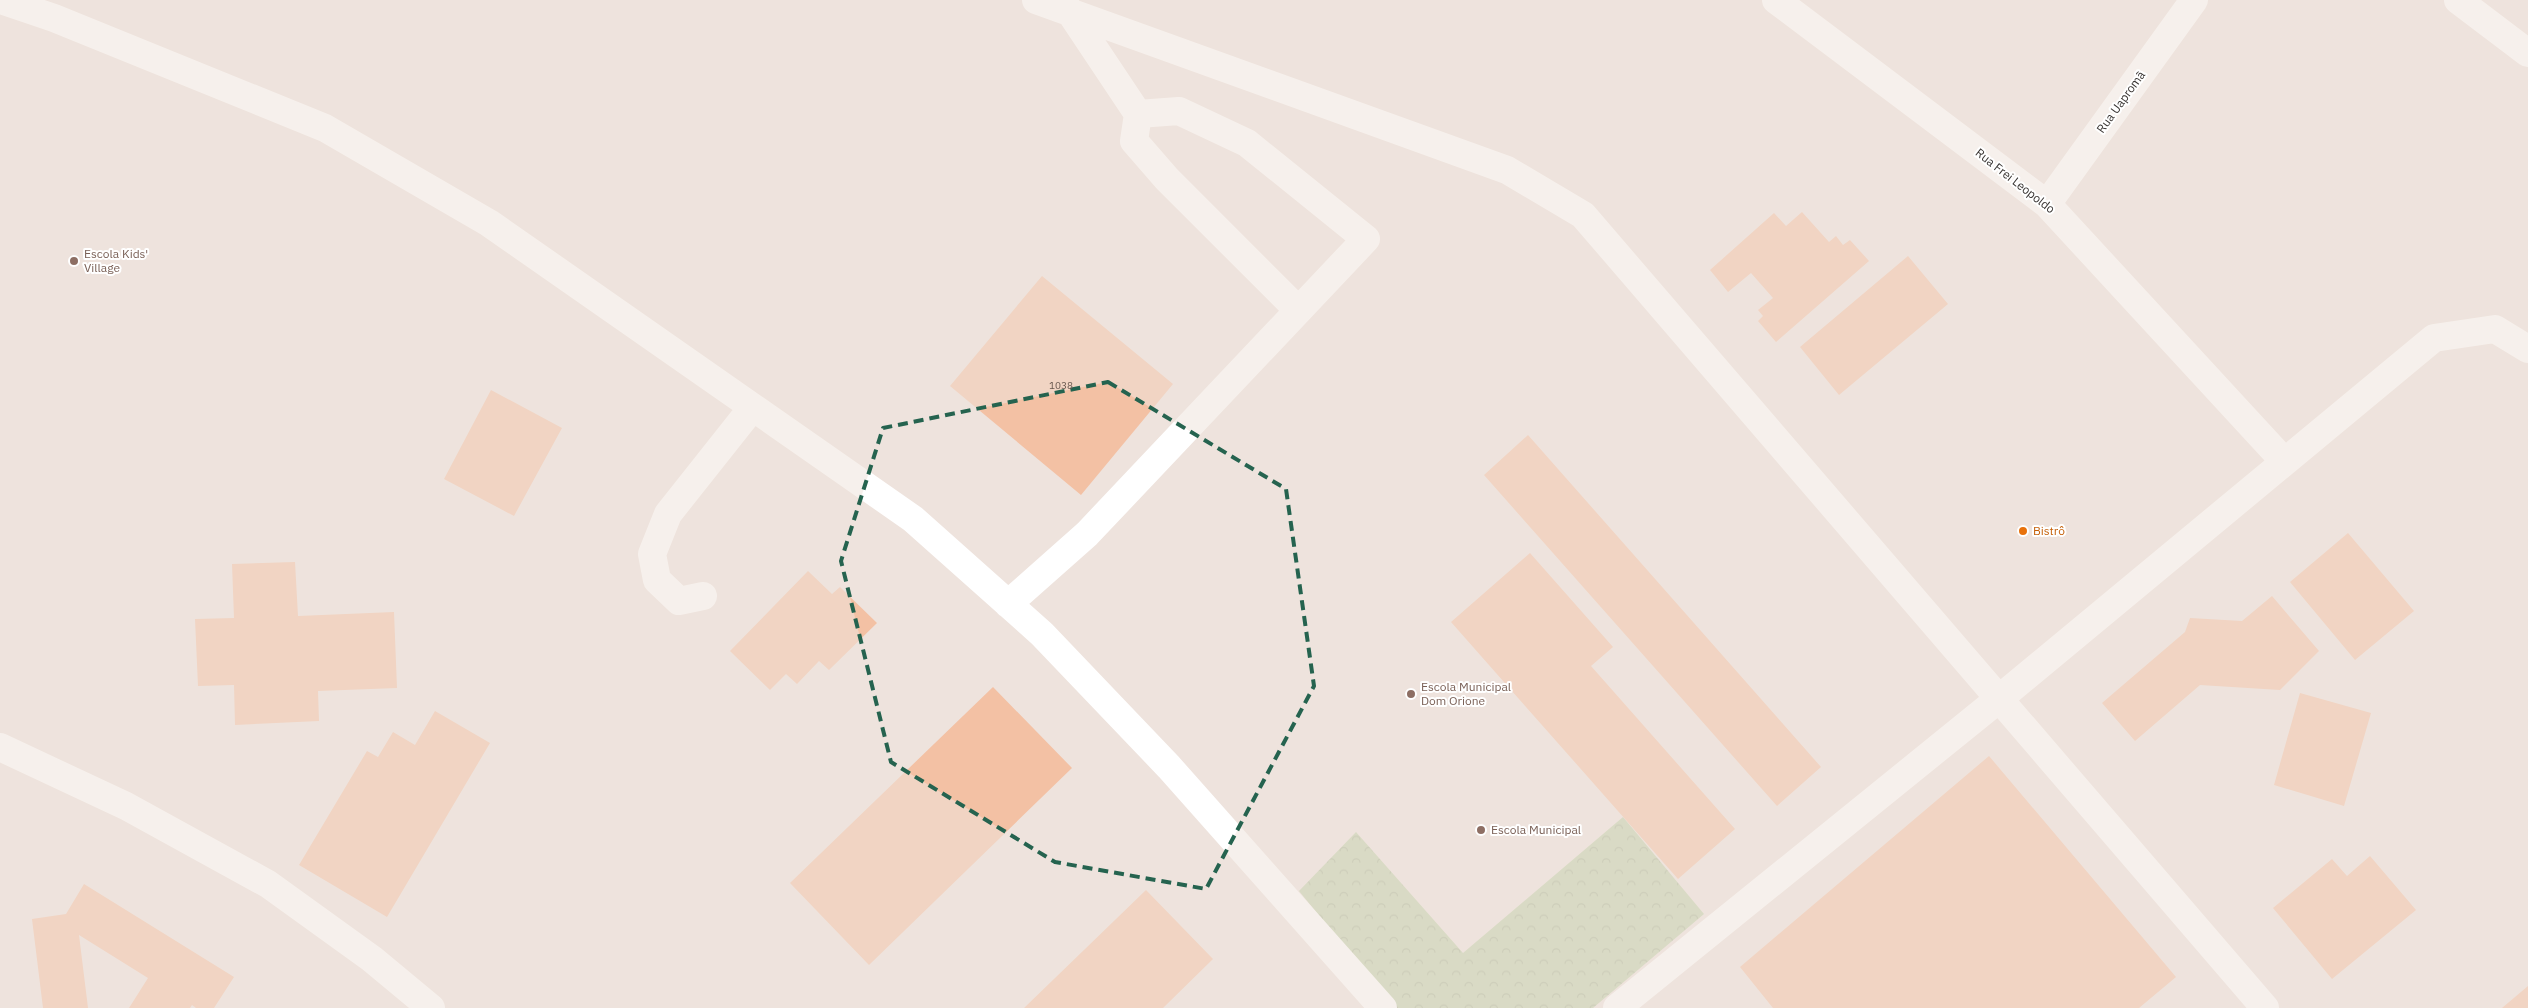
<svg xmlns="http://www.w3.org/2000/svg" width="2528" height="1008" font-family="'IBM Plex Sans',sans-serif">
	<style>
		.park { fill: url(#park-crowns) }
		.building { fill: #f3c1a4 }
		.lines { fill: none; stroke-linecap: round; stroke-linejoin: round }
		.minor { stroke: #fff; stroke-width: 28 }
		.marked { fill: none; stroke: #25634f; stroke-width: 4; stroke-dasharray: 10 6; stroke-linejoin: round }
		.education-dot { fill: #8d6e63; stroke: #fff; stroke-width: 2 }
		.food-dot { fill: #e8710a; stroke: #fff; stroke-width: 2 }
		.labels { text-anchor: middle; stroke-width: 4; stroke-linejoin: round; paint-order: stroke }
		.number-label { font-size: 10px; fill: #67574e }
		.street-label { font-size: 12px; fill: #383432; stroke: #fff }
		.education-label { font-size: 12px; fill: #785e54; stroke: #fff; text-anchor: start }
		.food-label { font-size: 12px; fill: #c56008; stroke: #fff; text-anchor: start }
	</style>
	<defs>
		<pattern id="park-crowns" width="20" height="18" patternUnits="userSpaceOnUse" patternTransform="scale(1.25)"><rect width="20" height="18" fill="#bfcfa8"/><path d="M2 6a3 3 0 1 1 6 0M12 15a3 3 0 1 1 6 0" fill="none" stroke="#a5b291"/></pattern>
	</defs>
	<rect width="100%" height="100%" fill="#eee3dd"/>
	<!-- park -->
	<path class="park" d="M 1623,817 L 1704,914 L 1593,1008 L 1394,1008 L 1299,891 L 1356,832 L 1463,953 Z"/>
	<!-- building -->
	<path class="building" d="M 1802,212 L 1829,242 L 1836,236 L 1843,245 L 1850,240 L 1869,261 L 1776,342 L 1758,321 L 1763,316 L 1758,310 L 1773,298 L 1751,273 L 1728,292 L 1710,270 L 1774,213 L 1786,226 Z
		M 1908,256 L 1948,304 L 1839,395 L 1800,347 Z
		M 1042,276 L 1173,384 L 1081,495 L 950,386 Z
		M 491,390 L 562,428 L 514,516 L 444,479 Z
		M 1528,435 L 1821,767 L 1777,806 L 1484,475 Z
		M 2348,533 L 2414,611 L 2355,660 L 2290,582 Z
		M 1530,553 L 1613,647 L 1591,666 L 1735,829 L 1678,879 L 1451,622 Z
		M 295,562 L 298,616 L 394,612 L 397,688 L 318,691 L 319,721 L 235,725 L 234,685 L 198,686 L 195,619 L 234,618 L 232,564 Z
		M 808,571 L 832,594 L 840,587 L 877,623 L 829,670 L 819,661 L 797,684 L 786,674 L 770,690 L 730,651 Z
		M 2272,596 L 2319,651 L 2280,690 L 2200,685 L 2135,741 L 2102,703 L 2185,632 L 2190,618 L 2242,621 Z
		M 993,687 L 1072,768 L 869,965 L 790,883 Z
		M 2300,693 L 2371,713 L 2344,806 L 2274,785 Z
		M 435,711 L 490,743 L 387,917 L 299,865 L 367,751 L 378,757 L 393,732 L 415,745 Z
		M 1989,756 L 2176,977 L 2139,1008 L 1773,1008 L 1740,967 Z
		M 2370,856 L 2416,910 L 2332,979 L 2273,908 L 2332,859 L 2347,876 Z
		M 84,884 L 234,977 L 214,1008 L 196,1008 L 192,1005 L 190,1008 L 129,1008 L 148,978 L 79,935 L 88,1008 L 43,1008 L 32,919 L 66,914 Z
		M 1146,890 L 1213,959 L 1163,1008 L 1024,1008 Z
		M 2528,986 L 2528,1008 L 2502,1008 Z"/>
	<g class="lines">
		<!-- minor -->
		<path class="minor" d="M 1,0 L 54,18 L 325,128 L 489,223 L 913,519 L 1042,634 L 1169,767 L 1383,1008
			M 1036,0 L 1507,170 L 1583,215 L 2265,1008
			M 1776,0 L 2047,204 L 2284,461
			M 2458,0 L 2528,53
			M 1068,9 L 1138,114 L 1134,141 L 1167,179 L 1298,310
			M 2047,204 L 2194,0
			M 703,596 L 679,601 L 657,580 L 652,554 L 668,514 L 752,408
			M 1008,604 L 1087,534 L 1366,239 L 1247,143 L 1179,111 L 1138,114
			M 0,747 L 126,806 L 268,884 L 372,959 L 431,1008
			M 1617,1008 L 2000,698 L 2434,338 L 2495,329 L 2528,349"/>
	</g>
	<!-- marked area -->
	<path d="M0 0H2528V1008H0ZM 1108,382 L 1286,489 L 1314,686 L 1206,889 L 1055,862 L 891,762 L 841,561 L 883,428 Z" fill="#eee3dd" fill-opacity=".55" fill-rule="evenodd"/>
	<path class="marked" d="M 1108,382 L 1286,489 L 1314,686 L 1206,889 L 1055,862 L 891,762 L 841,561 L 883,428 Z"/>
	<!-- markers -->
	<g class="education-dot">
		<circle cx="74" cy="261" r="5"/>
		<circle cx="1411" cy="694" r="5"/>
		<circle cx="1481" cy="830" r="5"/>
	</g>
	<circle class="food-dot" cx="2023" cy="531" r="5"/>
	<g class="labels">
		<!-- number labels -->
		<g class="number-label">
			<text x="1061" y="389">1038</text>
		</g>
		<!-- street labels -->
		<g class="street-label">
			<text transform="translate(2121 102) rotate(-54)" y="4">Rua Uapromã</text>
			<text transform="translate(2015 181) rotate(38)" y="4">Rua Frei Leopoldo</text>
		</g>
		<!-- education labels -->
		<g class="education-label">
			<text x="84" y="258">Escola Kids'<tspan x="84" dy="14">Village</tspan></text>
			<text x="1421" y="691">Escola Municipal<tspan x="1421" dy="14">Dom Orione</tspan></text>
			<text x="1491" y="834">Escola Municipal</text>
		</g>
		<!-- food labels -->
		<g class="food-label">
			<text x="2033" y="535">Bistrô</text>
		</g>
	</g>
</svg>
